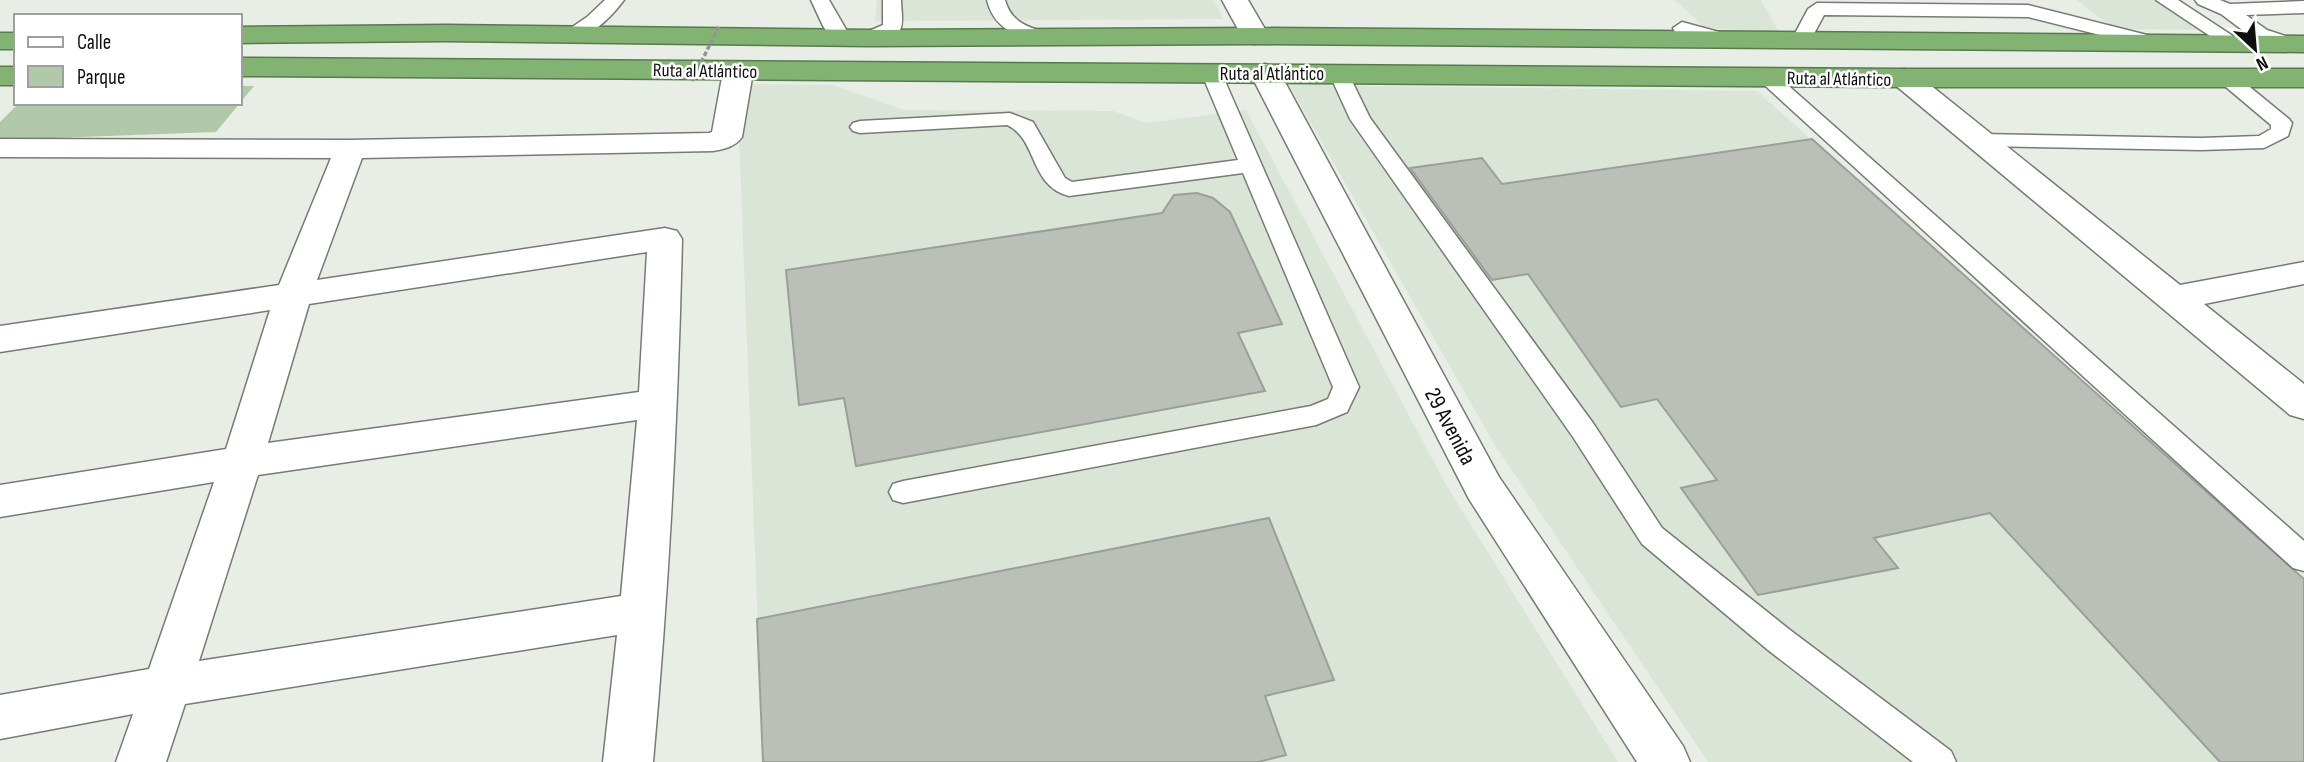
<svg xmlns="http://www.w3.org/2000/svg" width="2304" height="762" font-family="'Sofia Sans Condensed',sans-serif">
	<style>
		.built { fill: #dae5d7 }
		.green { fill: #b1c9a9 }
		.building { fill: #babfb8; stroke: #9aa098; stroke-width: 2 }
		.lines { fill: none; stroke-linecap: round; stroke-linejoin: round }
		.lane-casing { stroke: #767b74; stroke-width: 3 }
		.street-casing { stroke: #767b74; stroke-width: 3 }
		.highway-casing { stroke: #597a4e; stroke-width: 3 }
		.lane { fill: #fff; fill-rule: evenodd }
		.street { fill: #fff; fill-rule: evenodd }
		.highway { fill: #82b372; fill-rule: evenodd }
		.path-bridge { stroke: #91958f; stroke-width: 3.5; stroke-dasharray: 4.5 2.5; stroke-linecap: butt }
		.labels { text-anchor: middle; stroke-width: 5; stroke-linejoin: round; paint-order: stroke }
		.far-street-label { font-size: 19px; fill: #0d0f0c; stroke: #fff }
		.street-label { font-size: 23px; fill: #0d0f0c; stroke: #fff }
	</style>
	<rect width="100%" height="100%" fill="#e8eee6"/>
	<!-- built -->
	<path class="built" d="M 877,0 L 1214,0 L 1223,19 L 875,21 Z
		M 1675,0 L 1761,0 L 1779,32 L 1705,28 Z
		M 2077,0 L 2160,0 L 2210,30 L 2121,29 L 2108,24 Z
		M 737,84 L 833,85 L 904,110 L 1113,111 L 1147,123 L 1246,110 L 1445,483 L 1618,762 L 763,762 Z
		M 1289,85 L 1757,91 L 2304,579 L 2304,762 L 1708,762 L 1496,447 Z"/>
	<!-- green -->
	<path class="green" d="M 240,86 L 254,86 L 216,132 L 0,140 L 0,122 L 19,103 L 240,103 Z"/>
	<!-- building -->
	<path class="building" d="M 1812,139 L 2304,579 L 2304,762 L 2220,762 L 1990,513 L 1874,538 L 1898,568 L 1758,595 L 1681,488 L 1717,480 L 1657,399 L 1621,407 L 1528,274 L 1492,280 L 1410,168 L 1482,158 L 1502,184 Z
		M 1197,193 L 1213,198 L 1230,212 L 1282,324 L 1238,333 L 1265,391 L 856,466 L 844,398 L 799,405 L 786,270 L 1162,213 L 1174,195 Z
		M 1269,518 L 1334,680 L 1265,696 L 1286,755 L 1258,762 L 763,762 L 757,619 Z"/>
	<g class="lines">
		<!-- lane casing -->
		<g class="lane-casing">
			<path id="lane" d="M 605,0 L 624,0 C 612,16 587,43 565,38 L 562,34 L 587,17 Z
				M 811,0 L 829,0 L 851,38 L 848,42 L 834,42 L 823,26 Z
				M 883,0 L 901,0 C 901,8 904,23 900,30 C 895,39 872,44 862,42 L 859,38 L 862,34 L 883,25 Z
				M 987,0 L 1005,0 C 1011,22 1028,28 1049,33 L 1052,37 L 1042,43 C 1016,36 994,29 987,0 Z
				M 2156,0 L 2178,0 L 2245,44 L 2242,48 L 2228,48 Z
				M 2195,0 L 2220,0 L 2230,4 L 2304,1 L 2304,13 L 2246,15 L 2267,30 L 2298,40 L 2301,44 L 2291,50 L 2253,38 L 2221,14 L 2198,4 Z
				M 1817,3 L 2028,5 L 2163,39 L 2166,43 L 2156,49 L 2028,17 L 1824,15 L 1808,45 L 1794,45 L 1791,41 L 1808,9 Z
				M 1682,22 L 1734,36 L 1737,40 L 1727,46 L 1675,32 L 1673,28 Z
				M 1211,66 L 1218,68 L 1221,72 L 1359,387 L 1347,412 L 1316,425 L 903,503 L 893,500 L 889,492 L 893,484 L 903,481 L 1311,406 L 1328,399 L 1333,387 L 1243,173 L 1069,196 C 1029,186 1038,139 1007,125 L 860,133 L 853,131 L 850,127 L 853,123 L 860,121 L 1010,113 L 1033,122 L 1065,178 L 1072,182 L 1238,160 L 1201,72 L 1204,68 Z
				M 1339,67 L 1346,69 L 1370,118 L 1593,423 L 1662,528 L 1790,630 L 1951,751 L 1956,762 L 1913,762 L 1768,650 L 1642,544 L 1573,437 L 1350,119 L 1329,73 L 1332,69 Z
				M 1767,71 L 1774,73 L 2304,541 L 2304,571 L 2293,568 L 1760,81 L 1757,77 L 1760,73 Z
				M 2227,72 L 2234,74 L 2289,119 L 2292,123 L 2288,136 L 2264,148 L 2201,150 L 1981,146 L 1973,145 L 1970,140 L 1973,135 L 1981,134 L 2201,138 L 2259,136 L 2271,129 L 2271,125 L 2220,82 L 2217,78 L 2220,74 Z"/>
		</g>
		<!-- street casing -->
		<g class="street-casing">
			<path id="street" d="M 1222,0 L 1248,0 L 1269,36 L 1265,42 L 1255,44 L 1245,42 Z
				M 738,63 L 748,66 L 753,72 L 742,137 C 735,147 724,149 713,151 L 362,158 L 317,280 L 665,228 L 677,231 L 682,239 C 678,414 669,587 653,762 L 603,762 L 617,635 L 185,704 L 166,762 L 116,762 L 133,714 L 0,739 L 0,695 L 149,669 L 214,482 L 0,517 L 0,485 L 226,449 L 270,310 L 0,352 L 0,326 L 279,285 L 331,158 L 0,157 L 0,139 L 350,140 L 709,133 L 712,132 L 723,72 L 728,66 ZM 647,252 L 639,392 L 268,443 L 309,304 ZM 637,420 L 621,596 L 199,661 L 258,475 Z
				M 1265,64 L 1275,67 L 1280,73 L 1499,477 L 1683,746 L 1690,762 L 1637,762 L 1469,499 L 1250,73 L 1255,67 Z
				M 1904,69 L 1914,72 L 2180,285 L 2304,262 L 2304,284 L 2204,304 L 2304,384 L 2304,419 L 2290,415 L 1894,84 L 1889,78 L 1894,72 Z"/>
		</g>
		<!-- highway casing -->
		<g class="highway-casing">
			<path id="highway" d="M 446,25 L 869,30 L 1255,28 L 2304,36 L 2304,52 L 1255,44 L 869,46 L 446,41 L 240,43 L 240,27 Z
				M 0,33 L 16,33 L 16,49 L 0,49 Z
				M 240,58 L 1904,69 L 2304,69 L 2304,87 L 1904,87 L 240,76 Z
				M 0,67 L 16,67 L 16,85 L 0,85 Z"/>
		</g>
		<!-- lane -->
		<use href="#lane" class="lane"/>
		<!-- street -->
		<use href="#street" class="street"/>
		<!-- highway -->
		<use href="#highway" class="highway"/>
		<!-- path-bridge -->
		<path class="path-bridge" d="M 692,81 L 719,26"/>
	</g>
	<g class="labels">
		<!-- far-street labels -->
		<g class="far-street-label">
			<text transform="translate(705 70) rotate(1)" y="7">Ruta al Atlántico</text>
			<text x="1272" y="80">Ruta al Atlántico</text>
			<text transform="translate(1839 78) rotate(1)" y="7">Ruta al Atlántico</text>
		</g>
		<!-- street labels -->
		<g class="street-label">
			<text transform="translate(1451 426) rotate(62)" y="8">29 Avenida</text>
		</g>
	</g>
	<!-- legend -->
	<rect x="14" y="14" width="228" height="91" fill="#ffffff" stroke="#9e9f9e" stroke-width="2"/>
	<rect x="28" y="37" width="35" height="10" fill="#ffffff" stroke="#9e9f9e" stroke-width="2"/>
	<text x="77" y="49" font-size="21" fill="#0d0f0c">Calle</text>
	<rect x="28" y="66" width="35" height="21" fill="#b1c9a9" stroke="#9e9f9e" stroke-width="2"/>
	<text x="77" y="84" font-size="21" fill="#0d0f0c">Parque</text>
	<!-- north arrow -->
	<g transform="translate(2255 49) rotate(154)" stroke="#ffffff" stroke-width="5" paint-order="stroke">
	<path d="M0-5L12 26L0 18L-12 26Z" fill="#0d0f0c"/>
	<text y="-10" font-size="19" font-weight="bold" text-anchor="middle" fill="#0d0f0c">N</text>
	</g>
</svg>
